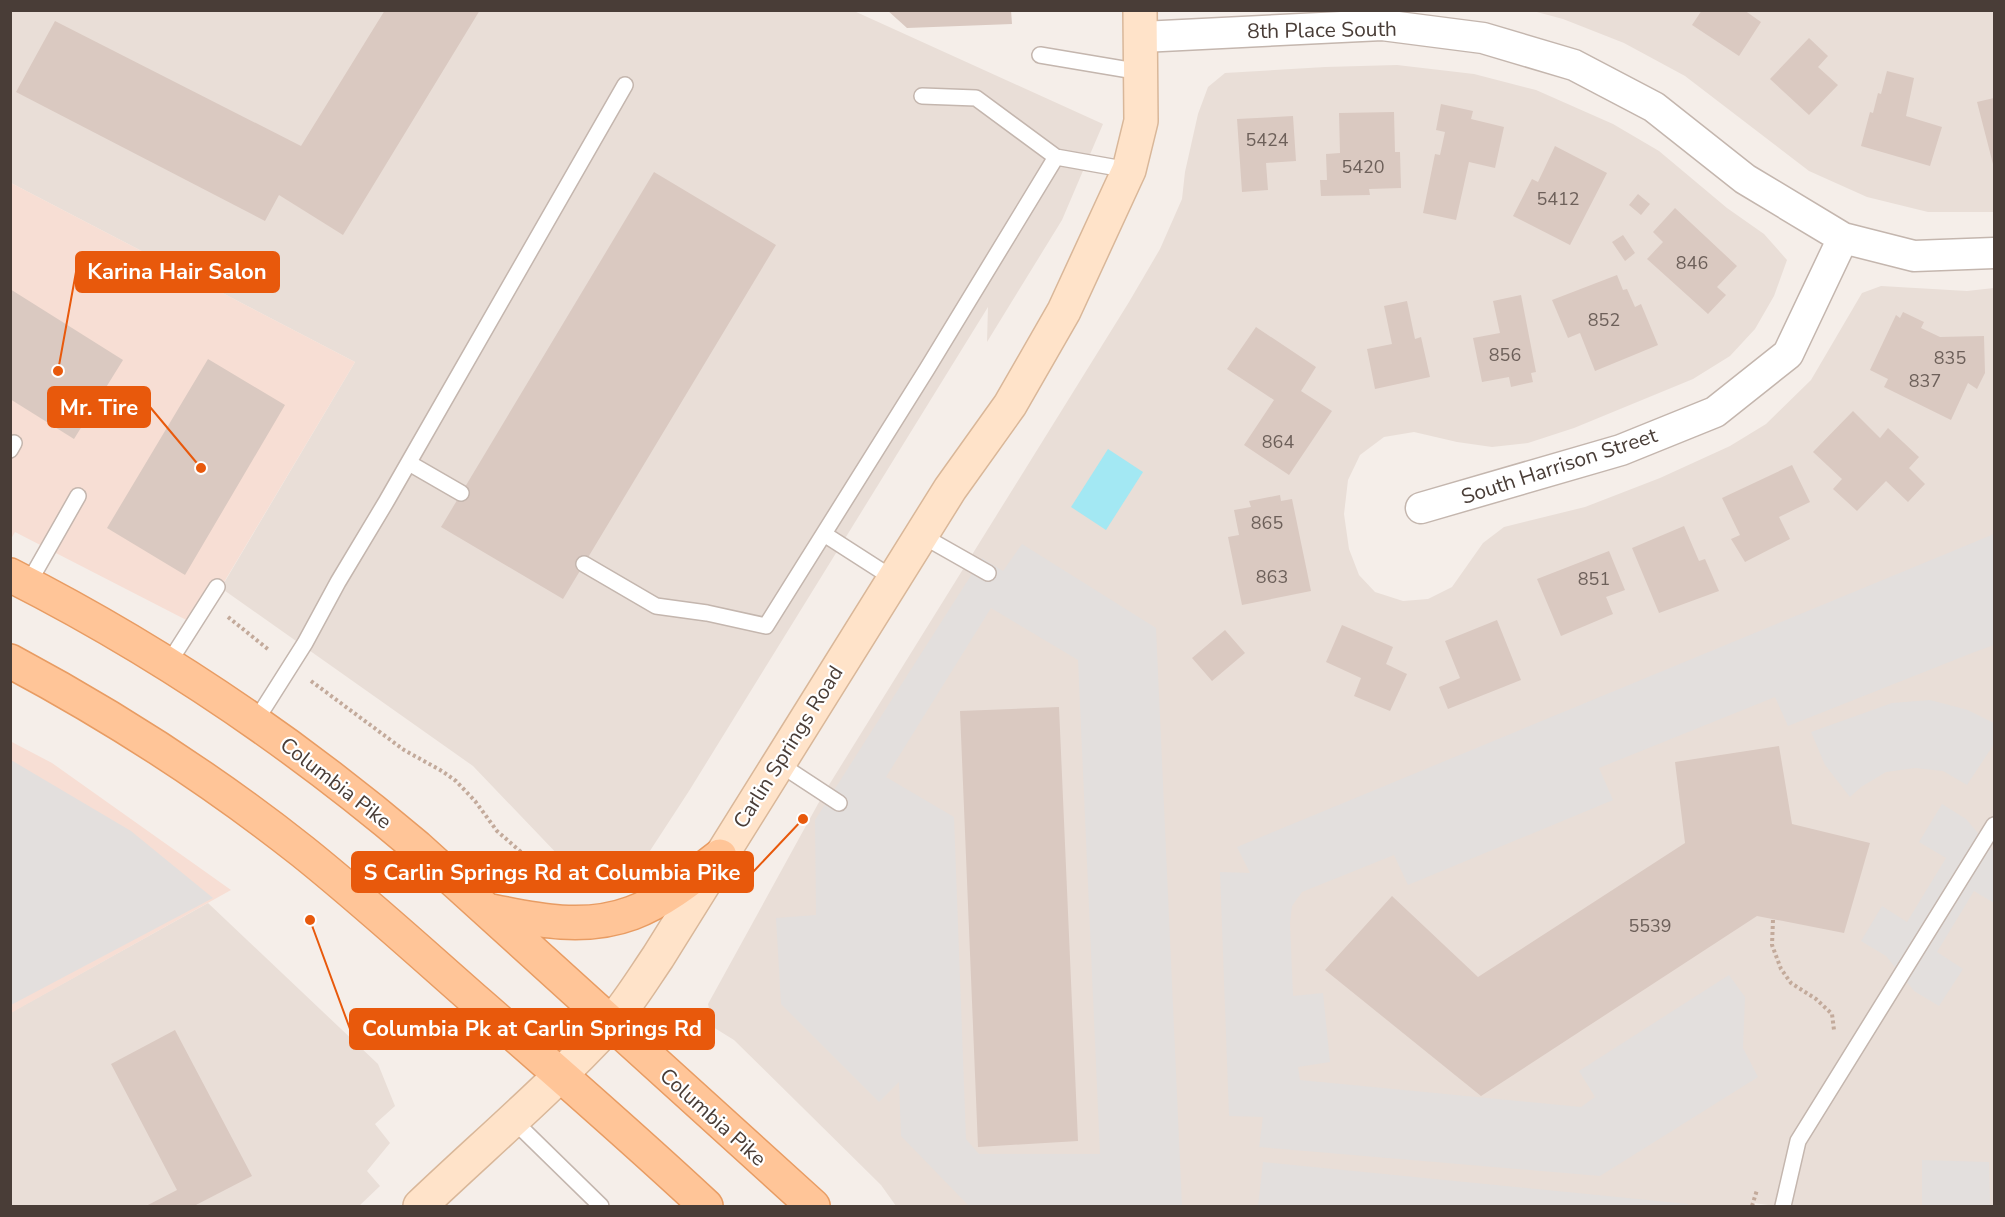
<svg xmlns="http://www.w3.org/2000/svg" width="2005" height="1217" font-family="'Nunito Sans',sans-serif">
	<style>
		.residential { fill: #e9ded7 }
		.commercial { fill: #f7ded4 }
		.parking { fill: #e3dfdd; fill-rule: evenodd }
		.water { fill: #a3e8f3 }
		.building { fill: #dac9c1 }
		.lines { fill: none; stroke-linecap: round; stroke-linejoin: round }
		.service-casing { stroke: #c4b6ae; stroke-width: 18 }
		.minor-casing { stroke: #c4b6ae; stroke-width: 33 }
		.secondary-casing { stroke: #d9b799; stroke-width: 36 }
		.primary-casing { stroke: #e89c63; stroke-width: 36 }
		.path { stroke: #c3aa9b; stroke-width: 4; stroke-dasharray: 3 3; stroke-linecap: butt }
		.service { stroke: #fff; stroke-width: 15 }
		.minor { stroke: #fff; stroke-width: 30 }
		.secondary { stroke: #ffe3c9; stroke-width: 33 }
		.primary { stroke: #ffc598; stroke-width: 33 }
		.labels { text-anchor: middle; stroke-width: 4.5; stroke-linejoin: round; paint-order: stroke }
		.number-label { font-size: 18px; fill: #6d605a }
		.street-label { font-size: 21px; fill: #493d37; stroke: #fff }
		.leader { fill: none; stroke: #e8590c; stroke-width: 2 }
		.callout-dot { fill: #e8590c; stroke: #fff; stroke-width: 2 }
		.callout { fill: #e8590c; stroke: #e8590c; stroke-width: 2 }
		.callout-label { font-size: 22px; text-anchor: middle; font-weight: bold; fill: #fff }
	</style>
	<rect width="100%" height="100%" fill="#f5eee9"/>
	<!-- residential -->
	<path class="residential" d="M 10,11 L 854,11 L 1103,124 L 1062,220 L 987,342 L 988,307 L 689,791 L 644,860 L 627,869 L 562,859 L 473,766 L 221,588 L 355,362 L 11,183 Z
		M 1533,11 L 1994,11 L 1994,212 L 1928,212 L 1867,197 L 1809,171 L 1685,76 L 1624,43 L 1563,19 Z
		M 1397,65 L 1474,74 L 1536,90 L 1613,124 L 1659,151 L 1727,208 L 1764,234 L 1787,260 L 1774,296 L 1755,329 L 1730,356 L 1693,379 L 1574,428 L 1528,443 L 1492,447 L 1457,442 L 1414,432 L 1384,437 L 1360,455 L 1348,480 L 1344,514 L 1349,549 L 1359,575 L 1375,592 L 1403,601 L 1428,599 L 1452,587 L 1483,543 L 1504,527 L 1585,507 L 1660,478 L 1730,446 L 1766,424 L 1811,380 L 1862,293 L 1881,286 L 1967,291 L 1994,288 L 1994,1206 L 1776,1206 L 1753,1203 L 1752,1206 L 896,1206 L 881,1185 L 734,1040 L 713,1027 L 708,1004 L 824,793 L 1129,302 L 1160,249 L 1182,199 L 1185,172 L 1198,114 L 1208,87 L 1225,73 L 1325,67 Z
		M 208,903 L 378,1064 L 395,1106 L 375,1124 L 390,1143 L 367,1171 L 380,1186 L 359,1206 L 11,1206 L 10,1013 Z"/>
	<!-- commercial -->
	<path class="commercial" d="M 11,183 L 355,362 L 198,626 L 15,532 L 11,539 Z
		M 10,741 L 52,763 L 231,890 L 11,1013 Z"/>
	<!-- parking -->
	<path class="parking" d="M 1994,534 L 1994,645 L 1972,653 L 1788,726 L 1775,697 L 1599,768 L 1613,800 L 1408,885 L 1394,855 L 1302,892 L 1292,906 L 1290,923 L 1293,996 L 1323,993 L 1330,1062 L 1298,1067 L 1300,1080 L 1581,1107 L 1595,1097 L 1579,1071 L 1729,975 L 1745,997 L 1743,1048 L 1758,1077 L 1600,1176 L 1259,1147 L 1263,1117 L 1229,1116 L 1220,872 L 1250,873 L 1237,847 Z
		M 1022,544 L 1156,628 L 1182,1206 L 969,1206 L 901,1136 L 899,1082 L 879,1102 L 781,1004 L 776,918 L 816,915 L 815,820 L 982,558 L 1003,571 ZM 991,608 L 1078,660 L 1100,1154 L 979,1154 L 966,1139 L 954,817 L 886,777 Z
		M 1930,700 L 1968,710 L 1994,723 L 1994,744 L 1967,785 L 1943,771 L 1915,768 L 1886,772 L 1861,787 L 1850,797 L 1825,765 L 1811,732 L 1892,703 Z
		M 11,760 L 131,831 L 213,898 L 11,1005 Z
		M 1942,804 L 1966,819 L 1994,852 L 1994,903 L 1974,891 L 1937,952 L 1963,969 L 1939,1006 L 1914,991 L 1886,956 L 1861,941 L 1882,906 L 1907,922 L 1946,858 L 1919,842 Z
		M 1922,1160 L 1989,1162 L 1990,1206 L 1922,1206 Z
		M 1263,1162 L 1688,1204 L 1688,1206 L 1258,1206 Z"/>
	<!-- water -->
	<path class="water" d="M 1108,449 L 1143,472 L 1106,530 L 1071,507 Z"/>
	<!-- building -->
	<path class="building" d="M 385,10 L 480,10 L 343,235 L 279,195 L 265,221 L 16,92 L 55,21 L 301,146 Z
		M 887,10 L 1011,10 L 1012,24 L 907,28 Z
		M 1702,10 L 1744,10 L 1761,22 L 1739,56 L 1692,25 Z
		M 1809,38 L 1828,56 L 1818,67 L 1838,85 L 1809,115 L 1770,79 Z
		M 1887,71 L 1914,78 L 1906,116 L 1942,127 L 1930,166 L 1861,146 L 1870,112 L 1873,113 L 1878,93 L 1881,94 Z
		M 1994,98 L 1994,168 L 1977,102 Z
		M 1441,104 L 1473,111 L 1471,119 L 1504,127 L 1495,168 L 1469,162 L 1456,220 L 1423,213 L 1435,154 L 1440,155 L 1445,132 L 1436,130 Z
		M 1394,112 L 1395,152 L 1400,152 L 1401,188 L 1369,189 L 1370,195 L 1321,196 L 1320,180 L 1327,180 L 1326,154 L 1340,153 L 1339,113 Z
		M 1293,116 L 1296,161 L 1266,163 L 1268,190 L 1242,192 L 1237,119 Z
		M 1555,146 L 1607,173 L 1570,245 L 1513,216 L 1532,179 L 1538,182 Z
		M 654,172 L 776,245 L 563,599 L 441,527 Z
		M 1638,194 L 1650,204 L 1641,215 L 1629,205 Z
		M 1675,208 L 1737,266 L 1717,287 L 1726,295 L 1708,314 L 1647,259 L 1663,242 L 1653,232 Z
		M 1623,235 L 1635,253 L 1625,261 L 1612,242 Z
		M 1617,275 L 1623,290 L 1627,289 L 1635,307 L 1641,304 L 1658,345 L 1595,371 L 1580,333 L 1568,338 L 1552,300 Z
		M 10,289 L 123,360 L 74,439 L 10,399 Z
		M 1521,295 L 1536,372 L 1531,373 L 1533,382 L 1511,387 L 1509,377 L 1482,382 L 1473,338 L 1500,333 L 1493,301 Z
		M 1407,301 L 1415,339 L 1421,337 L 1430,377 L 1375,389 L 1367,349 L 1392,344 L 1384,306 Z
		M 1903,312 L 1924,322 L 1921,328 L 1940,337 L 1984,336 L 1985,373 L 1977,389 L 1968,383 L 1951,420 L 1884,387 L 1888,379 L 1870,370 L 1896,315 L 1900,318 Z
		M 1256,327 L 1316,367 L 1301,391 L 1332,411 L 1289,475 L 1244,445 L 1274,400 L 1227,369 Z
		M 208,359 L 285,405 L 185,575 L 107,528 Z
		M 1853,411 L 1880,438 L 1888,428 L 1919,457 L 1909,468 L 1925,484 L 1908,502 L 1886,481 L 1857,511 L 1833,489 L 1842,479 L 1813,452 Z
		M 1792,465 L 1810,502 L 1779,517 L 1790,539 L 1745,562 L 1731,539 L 1740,535 L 1722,498 Z
		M 1280,495 L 1281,501 L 1292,499 L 1311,591 L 1242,605 L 1228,537 L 1239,535 L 1234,510 L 1251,507 L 1249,501 Z
		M 1684,526 L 1699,561 L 1705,559 L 1719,591 L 1659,613 L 1632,548 Z
		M 1609,551 L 1625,590 L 1606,597 L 1613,614 L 1561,636 L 1537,579 Z
		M 1497,620 L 1521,680 L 1448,709 L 1439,687 L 1460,678 L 1445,641 Z
		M 1342,625 L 1393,647 L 1386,664 L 1407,674 L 1390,711 L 1354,696 L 1361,678 L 1326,662 Z
		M 1225,630 L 1245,653 L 1212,681 L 1192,658 Z
		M 1059,707 L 1078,1141 L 978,1147 L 960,711 Z
		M 1779,746 L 1792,824 L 1870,843 L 1844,933 L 1757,916 L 1481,1096 L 1325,970 L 1392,896 L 1478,977 L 1685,843 L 1675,762 Z
		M 175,1030 L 252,1176 L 194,1206 L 146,1206 L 177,1190 L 111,1064 Z"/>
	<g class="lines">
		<!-- service casing -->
		<g class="service-casing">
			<path id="service" d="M 1040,55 L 1141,72
				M 922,96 L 976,98 L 1056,157 L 1129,170
				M 10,450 L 14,443
				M 409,463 L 461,493
				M 824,534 L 894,579
				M 921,535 L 988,573
				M 584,564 L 656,606 L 707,613 L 766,626 L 927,369 L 1056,157
				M 28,584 L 78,496
				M 168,664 L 217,587
				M 255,722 L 305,643 L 338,582 L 386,502 L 625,85
				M 778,763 L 839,803
				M 512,1119 L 601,1206
				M 1783,1206 L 1798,1141 L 1994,825"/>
		</g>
		<!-- minor casing -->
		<g class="minor-casing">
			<path id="minor" d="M 1142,37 L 1382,25 L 1483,38 L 1574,65 L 1654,107 L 1745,179 L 1843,238 L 1914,256 L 1994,253
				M 1421,508 L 1621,450 L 1715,412 L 1788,354 L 1843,238"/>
		</g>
		<!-- secondary casing -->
		<g class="secondary-casing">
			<path id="secondary" d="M 420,1206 C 483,1146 550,1089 610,1024 C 628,1004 643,979 658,957 L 950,489 L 1010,405 L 1064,311 L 1129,170 L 1141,121 L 1140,10"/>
		</g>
		<!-- primary casing -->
		<g class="primary-casing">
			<path id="primary" d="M 10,575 C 156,649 292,741 417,847 L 813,1206
				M 10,661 C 113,716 211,779 302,851 C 362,899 419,951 477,1002 C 554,1069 631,1136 706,1206
				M 487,910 C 535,920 584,931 632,913 C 664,901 693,877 720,856"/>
		</g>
		<!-- path -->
		<path class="path" d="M 228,617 L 269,650
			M 311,681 L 404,750 L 442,771 L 456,781 L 475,801 L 497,831 L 544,872 L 550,875 L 562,875
			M 1773,920 L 1772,945 L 1781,969 L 1791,983 L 1816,999 L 1832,1014 L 1834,1030
			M 1752,1206 L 1757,1190"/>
		<!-- service -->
		<use href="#service" class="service"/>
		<!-- minor -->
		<use href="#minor" class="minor"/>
		<!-- secondary -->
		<use href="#secondary" class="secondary"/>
		<!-- primary -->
		<use href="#primary" class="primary"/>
	</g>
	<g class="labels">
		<!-- number labels -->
		<g class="number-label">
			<text x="1267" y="146">5424</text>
			<text x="1363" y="173">5420</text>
			<text x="1558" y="205">5412</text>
			<text x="1692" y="269">846</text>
			<text x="1604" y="326">852</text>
			<text x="1505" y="361">856</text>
			<text x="1950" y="364">835</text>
			<text x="1925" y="387">837</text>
			<text x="1278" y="448">864</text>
			<text x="1267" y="529">865</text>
			<text x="1272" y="583">863</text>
			<text x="1594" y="585">851</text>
			<text x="1650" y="932">5539</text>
		</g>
		<!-- street labels -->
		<g class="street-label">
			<text transform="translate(1322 30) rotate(-1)" y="7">8th Place South</text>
			<text transform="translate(1559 466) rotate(-18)" y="7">South Harrison Street</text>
			<text transform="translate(788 747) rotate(-58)" y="7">Carlin Springs Road</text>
			<text transform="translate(336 783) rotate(38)" y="7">Columbia Pike</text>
			<text transform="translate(713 1117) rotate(42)" y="7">Columbia Pike</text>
		</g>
	</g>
	<!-- callouts -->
	<path class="leader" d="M58 371L76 272M201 468L150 407M803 819L753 872M310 920L350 1029"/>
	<g class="callout-dot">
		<circle cx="58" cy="371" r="6"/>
		<circle cx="201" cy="468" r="6"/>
		<circle cx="803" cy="819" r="6"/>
		<circle cx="310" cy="920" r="6"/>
	</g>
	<g class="callout">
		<rect x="76" y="252" width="203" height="40" rx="6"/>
		<rect x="48" y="387" width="102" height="40" rx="6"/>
		<rect x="352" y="852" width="401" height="40" rx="6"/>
		<rect x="350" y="1009" width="364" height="40" rx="6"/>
	</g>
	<g class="callout-label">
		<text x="177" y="279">Karina Hair Salon</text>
		<text x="99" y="415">Mr. Tire</text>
		<text x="552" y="880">S Carlin Springs Rd at Columbia Pike</text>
		<text x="532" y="1036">Columbia Pk at Carlin Springs Rd</text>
	</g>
	<!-- border -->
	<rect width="2005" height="1217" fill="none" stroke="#493d37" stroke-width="24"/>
</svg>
